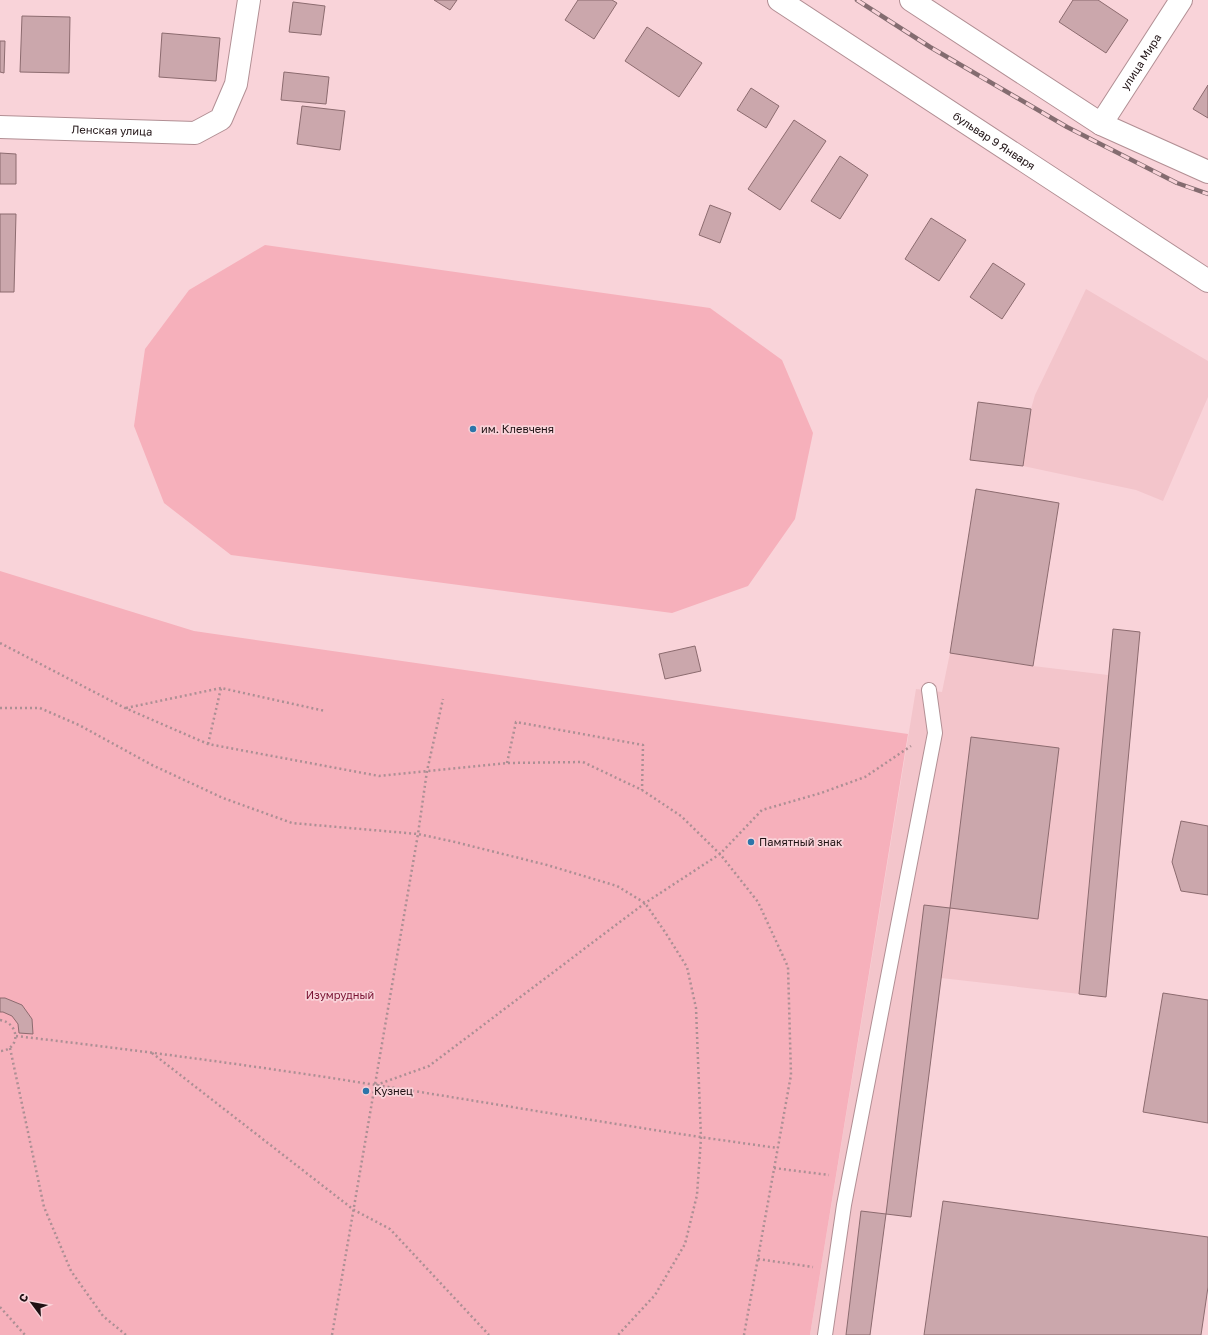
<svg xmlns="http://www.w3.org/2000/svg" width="1208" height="1335" font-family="'Golos Text',sans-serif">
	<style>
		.built { fill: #f3c5cb }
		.green { fill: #f6b0bb }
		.building { fill: #cba7ac; stroke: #8c6b6f }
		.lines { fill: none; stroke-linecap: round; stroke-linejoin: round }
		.lane-casing { stroke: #b28f94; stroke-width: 16 }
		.street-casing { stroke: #b28f94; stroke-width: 24 }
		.path { stroke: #ac8f94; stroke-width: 2.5; stroke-dasharray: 2 3; stroke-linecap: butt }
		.lane { stroke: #fff; stroke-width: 14 }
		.street { stroke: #fff; stroke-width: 22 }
		.rail-casing { stroke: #846c70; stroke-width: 4.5 }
		.rail { stroke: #f9d3d9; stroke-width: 3; stroke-dasharray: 9; stroke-linecap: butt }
		.poi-dot { fill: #2c75a9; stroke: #f9d3d9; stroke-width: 1.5 }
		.labels { text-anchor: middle; stroke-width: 3.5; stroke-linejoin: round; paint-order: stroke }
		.street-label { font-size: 11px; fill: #1f1214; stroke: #f9d3d9 }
		.poi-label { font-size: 11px; fill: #1f1214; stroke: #f9d3d9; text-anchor: start }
		.park-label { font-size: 11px; fill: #791333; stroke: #f9d3d9 }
	</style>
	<rect width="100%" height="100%" fill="#f9d3d9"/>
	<!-- built -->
	<path class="built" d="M 1086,289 L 1208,361 L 1208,397 L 1163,501 L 1136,490 L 1023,466 L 1031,409 L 1035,395 Z
		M 1113,629 L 1140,632 L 1106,997 L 941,978 L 911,1217 L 886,1214 L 870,1335 L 810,1335 L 916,689 L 942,692 L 950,653 L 1033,666 L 1108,675 Z"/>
	<!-- green -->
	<path class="green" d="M 265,245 L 710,308 L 782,360 L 813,433 L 795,519 L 748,586 L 672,613 L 231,555 L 164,503 L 134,426 L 145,349 L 189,290 Z
		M 0,571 L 194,631 L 908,734 L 810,1335 L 0,1335 Z"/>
	<!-- building -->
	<path class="building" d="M 434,0 L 457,0 L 450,10 Z
		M 578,0 L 612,0 L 617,3 L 594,39 L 565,20 Z
		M 1073,0 L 1098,0 L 1128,20 L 1106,53 L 1059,22 Z
		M 293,2 L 325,6 L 321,35 L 289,32 Z
		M 22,16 L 70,17 L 69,73 L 20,72 Z
		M 647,27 L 702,63 L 679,97 L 625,61 Z
		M 162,33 L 220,38 L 216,81 L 159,77 Z
		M 0,41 L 5,41 L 4,73 L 0,72 Z
		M 284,72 L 329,77 L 326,104 L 281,100 Z
		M 1208,85 L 1208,118 L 1193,109 Z
		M 751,88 L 779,106 L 766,128 L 737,110 Z
		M 302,106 L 345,111 L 340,150 L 297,144 Z
		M 794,120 L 826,141 L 780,210 L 748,189 Z
		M 0,153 L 16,154 L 16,184 L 0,184 Z
		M 840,156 L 868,175 L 840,219 L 811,201 Z
		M 710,205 L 731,213 L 720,243 L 699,235 Z
		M 0,214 L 16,214 L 14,292 L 0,292 Z
		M 931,218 L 966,240 L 939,281 L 905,259 Z
		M 993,263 L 1025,284 L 1002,319 L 970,297 Z
		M 978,402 L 1031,409 L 1023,466 L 970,460 Z
		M 976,489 L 1059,503 L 1033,666 L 950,653 Z
		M 1113,629 L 1140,632 L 1106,997 L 1079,994 Z
		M 695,646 L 701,671 L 665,679 L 659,654 Z
		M 971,737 L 1059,748 L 1038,919 L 950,908 Z
		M 1181,821 L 1208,826 L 1208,895 L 1181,891 L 1172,862 Z
		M 924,905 L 950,908 L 911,1217 L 886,1214 Z
		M 1163,993 L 1208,1000 L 1208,1123 L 1143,1112 Z
		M 0,998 L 5,998 L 22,1005 L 32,1019 L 33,1034 L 19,1033 L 18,1024 L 12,1016 L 3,1012 L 0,1012 Z
		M 943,1201 L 1208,1237 L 1208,1287 L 1201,1335 L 924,1335 Z
		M 861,1211 L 886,1214 L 870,1335 L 846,1335 Z"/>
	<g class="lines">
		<!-- lane casing -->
		<g class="lane-casing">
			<path id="lane" d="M 825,1335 L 844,1205 L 935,733 L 929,690"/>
		</g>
		<!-- street casing -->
		<g class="street-casing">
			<g id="street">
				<path id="s1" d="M 779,0 L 1208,281"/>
				<path d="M 911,0 L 1101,124 L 1208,172"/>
				<path id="s2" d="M 1101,124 L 1181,0"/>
				<path id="s3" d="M 0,127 L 195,133 L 221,119 L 236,84 L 249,0"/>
			</g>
		</g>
		<!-- path -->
		<path class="path" d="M 0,643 L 125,708 L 208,744 L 379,776 L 507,763 L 583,762 L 642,790 L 681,816 L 720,854 L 758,902 L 788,967 L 791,1075 L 744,1335
			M 0,708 L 40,708 L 79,725 L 152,765 L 223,798 L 292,823 L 418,834 L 455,842 L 547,865 L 617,886 L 645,903 L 665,932 L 687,967 L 696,1008 L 701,1138 L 697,1195 L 685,1244 L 655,1295 L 618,1335
			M 126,708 L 221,688
			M 208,744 L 221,688 L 325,711
			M 507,763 L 516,722 L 643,745 L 642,790
			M 0,1020 C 20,1023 21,1050 0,1051
			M 16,1036 C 136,1050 257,1066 376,1085 C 510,1106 644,1130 778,1148
			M 10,1048 L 44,1207 L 71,1271 L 103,1316 L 126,1335
			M 152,1053 L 354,1210 L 390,1229 L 489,1335
			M 376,1085 L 429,1066 L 645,903 L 720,854 L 762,810 L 821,793 L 865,777 L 911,746
			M 774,1168 L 829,1175
			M 758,1259 L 813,1267
			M 0,1307 L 25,1335
			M 332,1335 L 418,834 L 427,771 L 443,699"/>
		<!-- lane -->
		<use href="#lane" class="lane"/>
		<!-- street -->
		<use href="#street" class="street"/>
		<!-- rail casing -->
		<g class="rail-casing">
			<path id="rail" d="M 857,0 L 930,47 L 1067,127 L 1177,183 L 1208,194"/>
		</g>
		<!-- rail -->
		<use href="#rail" class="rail"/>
	</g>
	<!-- markers -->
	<g class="poi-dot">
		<circle cx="473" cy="429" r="4"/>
		<circle cx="751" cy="842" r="4"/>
		<circle cx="366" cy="1091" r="4"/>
	</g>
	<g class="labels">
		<!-- street labels -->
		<g class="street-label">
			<text dy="4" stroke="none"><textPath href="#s2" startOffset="74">улица Мира</textPath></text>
			<text dy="4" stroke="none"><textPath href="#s3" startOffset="112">Ленская улица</textPath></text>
			<text dy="4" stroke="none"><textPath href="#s1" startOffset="257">бульвар 9 Января</textPath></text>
		</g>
		<!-- poi labels -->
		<g class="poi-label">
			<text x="481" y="433">им. Клевченя</text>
			<text x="759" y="846">Памятный знак</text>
			<text x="374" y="1095">Кузнец</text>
		</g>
		<!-- park labels -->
		<g class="park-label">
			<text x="340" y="999">Изумрудный</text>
		</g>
	</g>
	<!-- north arrow -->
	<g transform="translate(32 1303) rotate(302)" stroke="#f9d3d9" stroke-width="3" paint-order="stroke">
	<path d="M0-3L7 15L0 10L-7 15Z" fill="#1f1214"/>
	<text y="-6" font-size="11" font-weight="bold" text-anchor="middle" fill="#1f1214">С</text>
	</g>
</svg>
